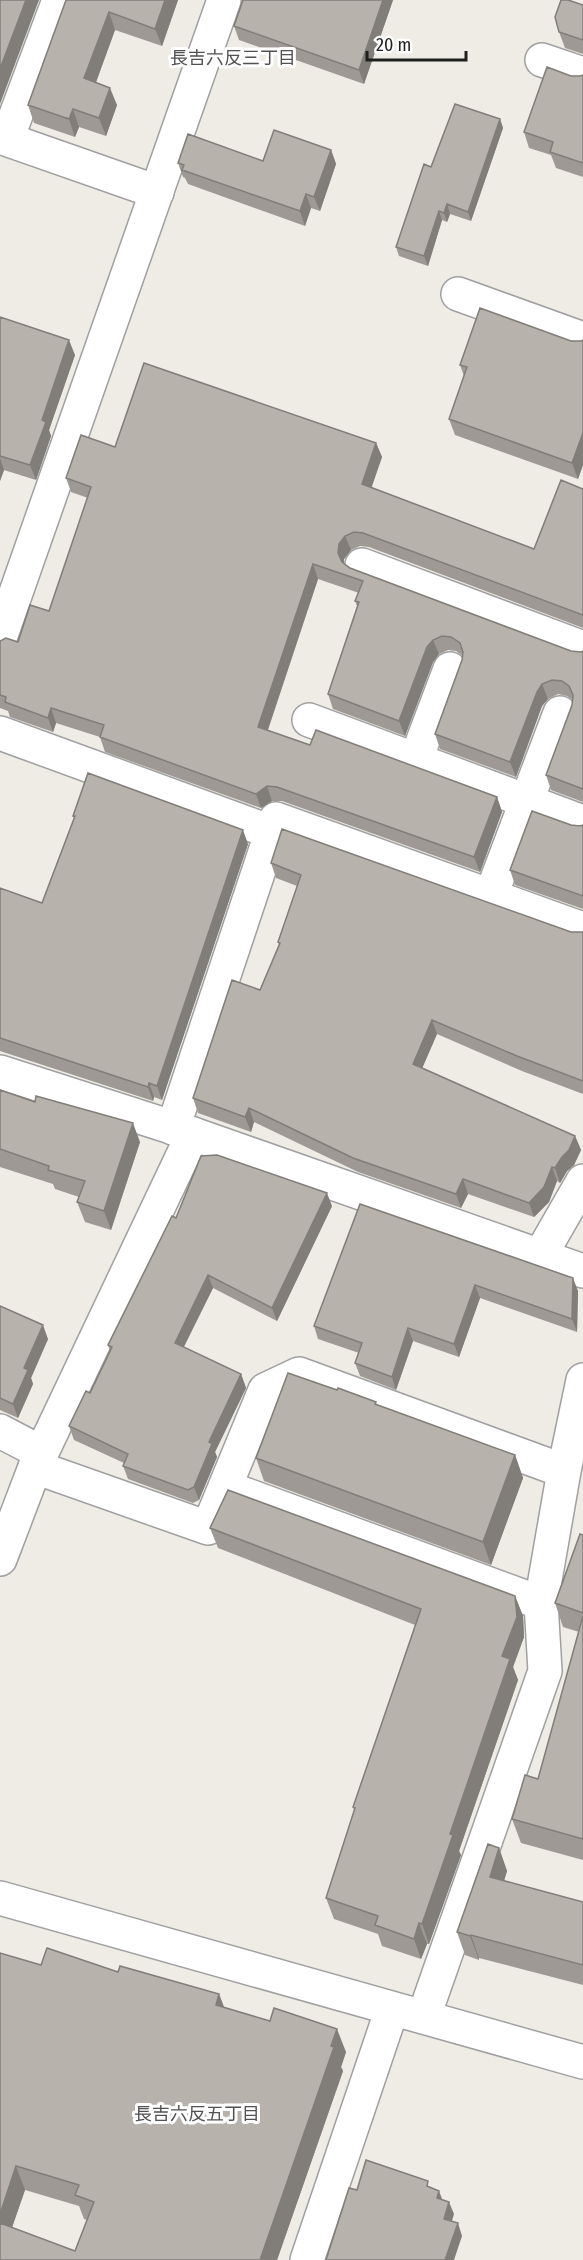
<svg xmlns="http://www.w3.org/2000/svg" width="583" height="2260" font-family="'Fira Sans Condensed','Noto Sans JP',sans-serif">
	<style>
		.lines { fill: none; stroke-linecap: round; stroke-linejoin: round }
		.minor-casing { stroke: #a0a0a0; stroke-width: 36 }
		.tertiary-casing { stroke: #a0a0a0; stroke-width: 36 }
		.minor { stroke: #fff; stroke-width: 33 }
		.tertiary { stroke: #fff; stroke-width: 33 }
		.wall { fill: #9e9994; fill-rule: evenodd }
		.shaded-wall { fill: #817d78 }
		.building { fill: #b8b2ac; stroke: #817d78; stroke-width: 1.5 }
		.labels { text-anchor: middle; stroke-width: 6; stroke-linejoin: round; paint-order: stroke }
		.neighbourhood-label { font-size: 18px; fill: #525252; stroke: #fff }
	</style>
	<rect width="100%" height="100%" fill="#efece6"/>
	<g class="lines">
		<!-- minor casing -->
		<g class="minor-casing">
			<path id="minor" d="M 542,60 L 583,74
				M 0,137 L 157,192
				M 7,139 L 59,0
				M 458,294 L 583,339
				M 362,565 L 583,648
				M 309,720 L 583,822
				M 0,733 L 271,832
				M 416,759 L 450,669
				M 491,895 L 560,713
				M 173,1128 L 276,819 L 583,929
				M 540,1256 L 583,1181
				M 0,1431 L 42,1453
				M 35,1467 L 208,1528 L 265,1390 L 299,1374 L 564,1471
				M 225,1487 L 541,1603
				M 0,1559 L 35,1467 L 193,1134
				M 424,2016 L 545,1671 L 541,1603 L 564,1471 L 583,1380
				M 307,2260 L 392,2009"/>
		</g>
		<!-- tertiary casing -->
		<g class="tertiary-casing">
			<path id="tertiary" d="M 0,638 L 224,0
				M 0,1072 L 193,1134 L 583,1271
				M 0,1898 L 583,2062"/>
		</g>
		<!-- minor -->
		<use href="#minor" class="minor"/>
		<!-- tertiary -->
		<use href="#tertiary" class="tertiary"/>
	</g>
	<!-- wall -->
	<path class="wall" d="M 66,0 L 178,0 L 162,46 L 115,30 L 96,82 L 117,105 L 106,136 L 79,127 L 75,137 L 34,123 L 28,105 Z
		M 243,0 L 393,0 L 364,84 L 239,40 L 234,26 Z
		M 583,5 L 583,54 L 565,48 L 559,32 Z
		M 583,75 L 583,177 L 556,168 L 551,155 L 529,148 L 524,132 L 571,76 L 580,76 Z
		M 500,119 L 503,128 L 471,221 L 450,214 L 447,222 L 442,220 L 428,266 L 399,256 L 396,247 L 431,167 Z
		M 331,150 L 336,164 L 320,211 L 311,208 L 305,226 L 188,184 L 185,178 L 183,177 L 178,163 L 263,161 Z
		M 0,317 L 75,355 L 49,430 L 51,436 L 36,480 L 4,470 L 0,481 Z
		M 583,340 L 583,465 L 578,479 L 455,435 L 449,419 L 464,376 L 460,365 L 571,341 L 581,341 Z
		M 376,443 L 382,457 L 371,487 L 534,549 L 583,489 L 583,628 L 369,547 L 360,546 L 351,550 L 344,559 L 344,563 L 350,568 L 571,651 L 581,652 L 583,651 L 583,802 L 551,790 L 546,775 L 572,705 L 573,700 L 567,696 L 558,694 L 548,699 L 542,706 L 516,777 L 440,749 L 435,734 L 462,660 L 463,656 L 456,651 L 448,650 L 439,654 L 433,662 L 405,736 L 333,709 L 328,694 L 357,606 L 355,601 L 359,593 L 318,579 L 268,730 L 310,745 L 497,797 L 502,812 L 480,872 L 282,801 L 272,801 L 261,808 L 105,752 L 100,737 L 56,723 L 53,732 L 10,717 L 8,711 L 0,708 L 0,641 L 18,642 L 49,611 L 88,498 L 71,492 L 66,478 L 115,447 Z
		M 73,816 L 248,844 L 162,1100 L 154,1097 L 153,1101 L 0,1051 L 0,888 L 42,903 L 74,818 Z
		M 571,825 L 580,826 L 583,825 L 583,909 L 515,885 L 510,870 Z
		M 271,863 L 571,932 L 583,932 L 583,1094 L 522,1071 L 437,1034 L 422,1068 L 575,1136 L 581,1150 L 574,1165 L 567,1171 L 560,1183 L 557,1181 L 549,1202 L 534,1217 L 468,1194 L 461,1208 L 358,1172 L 254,1122 L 251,1132 L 198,1113 L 193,1098 L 260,990 L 279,945 L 278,942 L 297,886 L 276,878 Z
		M 0,1090 L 140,1142 L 111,1230 L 85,1222 L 77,1202 L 79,1197 L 55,1189 L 53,1184 L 0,1167 Z
		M 360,1204 L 578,1291 L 577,1332 L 480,1298 L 459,1357 L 413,1341 L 396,1390 L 360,1376 L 355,1363 L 359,1353 L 318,1339 L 314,1326 Z
		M 332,1206 L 277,1321 L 213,1288 L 184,1347 L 241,1374 L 246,1388 L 215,1452 L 217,1457 L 199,1500 L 193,1503 L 128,1479 L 123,1466 L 124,1463 L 74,1440 L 69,1426 L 90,1393 L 110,1352 L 108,1345 L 176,1218 Z
		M 0,1306 L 48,1339 L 31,1378 L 33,1384 L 18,1418 L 0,1410 Z
		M 337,1390 L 376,1402 L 377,1405 L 515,1455 L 523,1478 L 491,1565 L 264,1481 L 256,1458 Z
		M 210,1528 L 515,1596 L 523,1616 L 524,1637 L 513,1667 L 518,1680 L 459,1851 L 461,1855 L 429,1944 L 427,1944 L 421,1959 L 382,1946 L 378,1934 L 334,1919 L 326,1898 L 354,1810 L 353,1807 L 415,1625 L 218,1548 Z
		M 583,1535 L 583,1860 L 521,1843 L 512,1819 L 538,1779 L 579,1632 L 563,1627 L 555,1603 Z
		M 499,1848 L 507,1871 L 504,1881 L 583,1902 L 583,1985 L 479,1958 L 479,1960 L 465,1955 L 457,1932 Z
		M 41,1965 L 118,1972 L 219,1994 L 224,2007 L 346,2052 L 341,2067 L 343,2071 L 277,2260 L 0,2260 ZM 25,2190 L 79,2206 L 84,2219 L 87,2220 L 75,2251 L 12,2227 Z"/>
	<!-- shaded-wall -->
	<path class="shaded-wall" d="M 26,0 L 39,0 L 0,104 L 0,69 Z
		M 165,0 L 178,0 L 162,46 L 155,29 Z
		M 383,0 L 393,0 L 364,84 L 359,70 Z
		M 109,12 L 115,30 L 91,96 L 84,78 Z
		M 110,88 L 117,105 L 106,136 L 99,118 Z
		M 73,109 L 79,127 L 75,137 L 69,119 Z
		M 500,119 L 503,128 L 471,221 L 468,212 Z
		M 331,150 L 336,164 L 320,211 L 314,197 Z
		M 306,194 L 311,208 L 305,226 L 300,211 Z
		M 447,204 L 450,214 L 447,222 L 444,213 Z
		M 439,211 L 442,220 L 428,266 L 424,256 Z
		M 69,340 L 75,355 L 49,430 L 51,436 L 36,480 L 30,465 L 42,420 Z
		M 583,433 L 583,465 L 578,479 L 572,463 Z
		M 376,443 L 382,457 L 368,498 L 362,484 Z
		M 0,458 L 4,470 L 0,481 Z
		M 345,536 L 351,550 L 344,559 L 343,567 L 338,553 L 339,544 Z
		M 313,564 L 318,579 L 264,741 L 258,727 Z
		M 433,640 L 439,654 L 433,662 L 405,736 L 399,721 L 427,647 Z
		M 542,684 L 548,699 L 542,706 L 516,777 L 510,762 L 537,692 Z
		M 51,708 L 56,723 L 53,732 L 48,718 Z
		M 267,786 L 272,801 L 261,808 L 256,794 Z
		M 497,797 L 502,812 L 480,872 L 474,857 Z
		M 243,830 L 248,844 L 162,1100 L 157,1086 Z
		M 432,1020 L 437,1034 L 418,1078 L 413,1064 Z
		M 149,1083 L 154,1097 L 153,1101 L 148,1087 Z
		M 249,1108 L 254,1122 L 251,1132 L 245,1117 Z
		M 133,1123 L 140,1142 L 111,1230 L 104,1211 Z
		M 575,1136 L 581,1150 L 574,1165 L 567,1171 L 560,1183 L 555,1168 Z
		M 552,1167 L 557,1181 L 549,1202 L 534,1217 L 529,1203 Z
		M 463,1179 L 468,1194 L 461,1208 L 456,1194 Z
		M 327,1193 L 332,1206 L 277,1321 L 272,1308 Z
		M 208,1275 L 213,1288 L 179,1356 L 175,1343 Z
		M 573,1278 L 578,1291 L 577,1332 L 572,1319 Z
		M 475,1285 L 480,1298 L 459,1357 L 454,1344 Z
		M 43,1325 L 48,1339 L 31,1378 L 33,1384 L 18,1418 L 13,1404 L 24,1368 Z
		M 408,1328 L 413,1341 L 396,1390 L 392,1377 Z
		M 241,1374 L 246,1388 L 215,1452 L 217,1457 L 199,1500 L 194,1487 L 209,1442 Z
		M 515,1455 L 523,1478 L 491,1565 L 483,1542 Z
		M 515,1596 L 523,1616 L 524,1637 L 513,1667 L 518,1680 L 459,1851 L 461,1855 L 429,1944 L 422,1924 L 450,1834 L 502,1656 Z
		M 499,1848 L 507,1871 L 498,1900 L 490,1877 Z
		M 419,1923 L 427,1944 L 421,1959 L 414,1939 Z
		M 471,1935 L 479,1958 L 479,1960 L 470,1936 Z
		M 219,1994 L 228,2018 L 216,2005 Z
		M 337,2029 L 346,2052 L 341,2067 L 343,2071 L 277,2260 L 260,2260 Z
		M 16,2166 L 25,2190 L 6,2245 L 0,2229 L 0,2214 Z
		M 439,2191 L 444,2204 L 437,2198 Z
		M 449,2202 L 454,2214 L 449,2231 L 444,2219 Z
		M 458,2223 L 462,2236 L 454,2260 L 445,2260 Z"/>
	<!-- building -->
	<path class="building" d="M 0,0 L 26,0 L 0,69 Z
		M 66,0 L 165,0 L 155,29 L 109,12 L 84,78 L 110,88 L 99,118 L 73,109 L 69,119 L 28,105 Z
		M 243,0 L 383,0 L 359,70 L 234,26 Z
		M 561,0 L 568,0 L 583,5 L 583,40 L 559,32 L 555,17 Z
		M 547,67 L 571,76 L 580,76 L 583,75 L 583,163 L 550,152 L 553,142 L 524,132 Z
		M 455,104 L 500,119 L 468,212 L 447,204 L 444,213 L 439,211 L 424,256 L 396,247 L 424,164 L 431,167 Z
		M 274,130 L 331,150 L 314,197 L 306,194 L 300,211 L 182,170 L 184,165 L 178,163 L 188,134 L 263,161 Z
		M 480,308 L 571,341 L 581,341 L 583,340 L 583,433 L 572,463 L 449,419 L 467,367 L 460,365 Z
		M 0,317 L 69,340 L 42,420 L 46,422 L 30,465 L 0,456 Z
		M 144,363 L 376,443 L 362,484 L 534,549 L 561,480 L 583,489 L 583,615 L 363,533 L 354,532 L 345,536 L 339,544 L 338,553 L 342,562 L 350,568 L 571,651 L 581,652 L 583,651 L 583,789 L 546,775 L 572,705 L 573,695 L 569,686 L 562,681 L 552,680 L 542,684 L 537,692 L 510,762 L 435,734 L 462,660 L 463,652 L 460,643 L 451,637 L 442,636 L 433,640 L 427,647 L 399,721 L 328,694 L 359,602 L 355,601 L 363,581 L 313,564 L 258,727 L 310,745 L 316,730 L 497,797 L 474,857 L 277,787 L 267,786 L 256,794 L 100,737 L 104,725 L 51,708 L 48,718 L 5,702 L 6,697 L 0,695 L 0,641 L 6,638 L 18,642 L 30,605 L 49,611 L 91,487 L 66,478 L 81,435 L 115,447 Z
		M 88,773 L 243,830 L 157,1086 L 149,1083 L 148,1087 L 0,1038 L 0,888 L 42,903 L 75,816 L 73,816 Z
		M 532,811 L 571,825 L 580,826 L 583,825 L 583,896 L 510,870 Z
		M 282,829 L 571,932 L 583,932 L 583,1081 L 517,1056 L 432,1020 L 413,1064 L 575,1136 L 569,1150 L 562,1157 L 555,1168 L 552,1167 L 544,1187 L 529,1203 L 463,1179 L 456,1194 L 353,1158 L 249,1108 L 245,1117 L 193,1098 L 232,980 L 260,990 L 280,943 L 278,942 L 301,875 L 271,863 Z
		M 0,1090 L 35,1102 L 36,1096 L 133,1123 L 104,1211 L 77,1202 L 85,1181 L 48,1170 L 49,1166 L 0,1149 Z
		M 217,1155 L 327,1193 L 272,1308 L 208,1275 L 175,1343 L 241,1374 L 209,1442 L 212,1444 L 194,1487 L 188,1490 L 123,1466 L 128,1454 L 69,1426 L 86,1391 L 90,1393 L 112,1347 L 108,1345 L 172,1216 L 176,1218 L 201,1156 Z
		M 360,1204 L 573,1278 L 572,1319 L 475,1285 L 454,1344 L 408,1328 L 392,1377 L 355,1363 L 362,1343 L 314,1326 Z
		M 0,1306 L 43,1325 L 24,1368 L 28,1370 L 13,1404 L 0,1398 Z
		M 288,1373 L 337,1390 L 338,1388 L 376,1402 L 375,1404 L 515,1455 L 483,1542 L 256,1458 Z
		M 228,1490 L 515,1596 L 517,1617 L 502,1656 L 510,1659 L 450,1834 L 453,1835 L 422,1924 L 419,1923 L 414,1939 L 375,1925 L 378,1916 L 326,1898 L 355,1808 L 353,1807 L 421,1609 L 210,1528 Z
		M 580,1534 L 583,1535 L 583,1613 L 555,1603 Z
		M 583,1616 L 583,1839 L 512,1819 L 525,1775 L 538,1779 Z
		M 488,1844 L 499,1848 L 490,1877 L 583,1902 L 583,1965 L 471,1935 L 470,1936 L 457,1932 Z
		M 47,1948 L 118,1972 L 120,1966 L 219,1994 L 216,2005 L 270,2021 L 274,2008 L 337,2029 L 331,2046 L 334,2047 L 260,2260 L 0,2260 L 0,2223 L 75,2251 L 94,2202 L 75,2195 L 79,2185 L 16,2166 L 0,2214 L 0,1953 L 41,1965 Z
		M 366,2160 L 428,2181 L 427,2186 L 439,2191 L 437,2198 L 449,2202 L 444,2219 L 458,2223 L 445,2260 L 326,2260 L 349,2188 L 357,2190 Z"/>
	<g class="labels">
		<!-- neighbourhood labels -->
		<g class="neighbourhood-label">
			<text x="233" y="64">長吉六反三丁目</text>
			<text x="197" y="2120">長吉六反五丁目</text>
		</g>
	</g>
	<!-- scale -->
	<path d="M367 51v9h99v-9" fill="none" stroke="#1f1f1f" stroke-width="3"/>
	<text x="376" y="51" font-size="18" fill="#1f1f1f" stroke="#ffffff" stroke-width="4.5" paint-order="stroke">20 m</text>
</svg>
